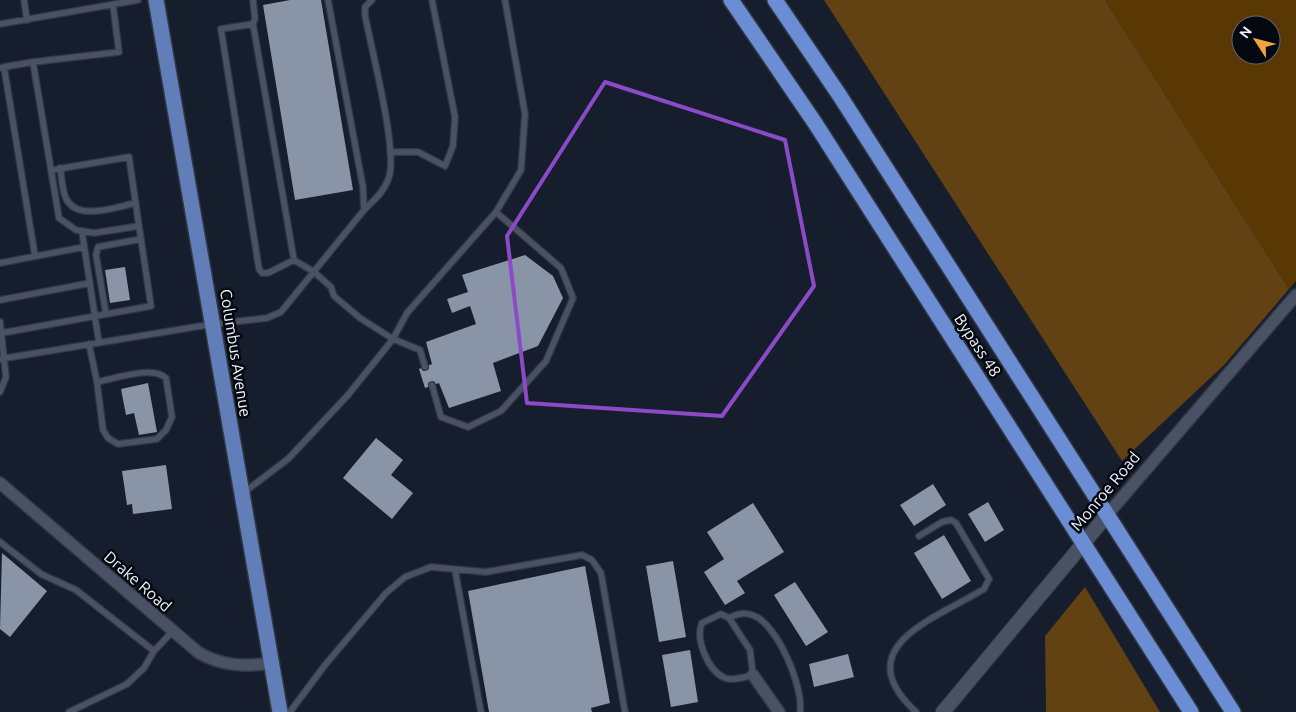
<svg xmlns="http://www.w3.org/2000/svg" width="1296" height="712" font-family="Ubuntu,sans-serif">
	<style>
		.green { fill: #5a3804; fill-rule: evenodd }
		.forest { fill: #624113 }
		.building { fill: #8994a7 }
		.lines { fill: none; stroke-linecap: round; stroke-linejoin: round }
		.service-casing { stroke: #323744; stroke-width: 8 }
		.minor-casing { stroke: #323744; stroke-width: 14 }
		.tertiary-casing { stroke: #323744; stroke-width: 16 }
		.primary-casing { stroke: #323744; stroke-width: 18 }
		.trunk-casing { stroke: #323744; stroke-width: 18 }
		.service { stroke: #495264; stroke-width: 5.5 }
		.minor { stroke: #495264; stroke-width: 11 }
		.tertiary { stroke: #495264; stroke-width: 14 }
		.primary { stroke: #627eb8; stroke-width: 15 }
		.trunk { stroke: #6a8dd4; stroke-width: 15 }
		.marked { fill: none; stroke: #8c4ac9; stroke-width: 4; stroke-linejoin: round }
		.labels { text-anchor: middle; stroke-width: 5; stroke-linejoin: round; paint-order: stroke }
		.street-label { font-size: 16px; fill: #eef4ff; stroke: #05080f }
	</style>
	<rect width="100%" height="100%" fill="#161e2d"/>
	<!-- green -->
	<path class="green" d="M 1105,0 L 1296,0 L 1296,281 L 1289,289 ZM 1241,25 L 1271,25 L 1271,55 L 1241,55 Z"/>
	<!-- forest -->
	<path class="forest" d="M 824,0 L 1105,0 L 1289,289 L 1224,365 L 1122,461 Z
		M 1085,587 L 1160,712 L 1046,712 L 1045,636 Z"/>
	<!-- building -->
	<path class="building" d="M 290,0 L 321,0 L 353,190 L 295,200 L 263,5 Z
		M 525,255 L 553,276 L 563,298 L 538,346 L 493,363 L 501,391 L 449,408 L 439,383 L 425,388 L 419,369 L 432,364 L 426,342 L 476,324 L 470,306 L 452,313 L 447,299 L 468,292 L 462,275 Z
		M 125,267 L 130,300 L 110,303 L 105,270 Z
		M 148,383 L 157,432 L 139,435 L 134,413 L 126,415 L 121,389 Z
		M 376,438 L 403,460 L 391,475 L 413,493 L 392,519 L 343,478 Z
		M 166,465 L 172,509 L 133,514 L 132,504 L 127,505 L 122,471 Z
		M 933,484 L 946,505 L 914,526 L 900,505 Z
		M 988,502 L 1004,530 L 985,542 L 968,514 Z
		M 753,503 L 784,552 L 737,581 L 745,593 L 725,605 L 704,572 L 724,559 L 707,532 Z
		M 944,535 L 971,581 L 942,599 L 914,553 Z
		M 2,553 L 47,591 L 10,637 L 0,629 Z
		M 673,561 L 686,637 L 659,642 L 646,566 Z
		M 585,566 L 610,703 L 591,708 L 592,712 L 489,712 L 468,591 Z
		M 795,582 L 828,632 L 806,646 L 774,595 Z
		M 690,650 L 698,702 L 671,707 L 662,655 Z
		M 848,654 L 854,677 L 814,687 L 809,664 Z"/>
	<g class="lines">
		<!-- service casing -->
		<g class="service-casing">
			<path id="service" d="M 24,0 L 27,20
				M 253,0 L 255,19 L 253,24 L 221,29 L 259,269 L 262,273 L 268,273 L 294,260 L 314,272 L 331,287 L 334,296 L 360,318 L 393,339 L 420,350 L 425,367
				M 0,24 L 138,0
				M 253,24 L 294,260
				M 33,62 L 119,52 L 113,5
				M 4,67 L 33,62 L 59,218 L 76,230 L 94,233 L 139,226 L 129,157 L 52,170
				M 0,68 L 4,67 L 35,256
				M 390,152 L 418,152 L 445,166 L 453,146 L 455,117 L 432,0
				M 60,168 C 62,177 62,188 65,196 C 75,223 115,207 136,203
				M 364,210 C 374,200 385,191 389,177 C 398,150 371,48 365,15 L 365,7 L 372,0
				M 82,232 L 99,343
				M 0,263 L 84,247
				M 0,300 L 90,283
				M 106,314 L 96,255 L 98,247 L 141,239
				M 0,322 L 6,377 L 0,392
				M 2,333 L 151,306 L 139,226
				M 89,344 L 97,382 L 103,430 L 108,438 L 118,444 L 157,439 L 166,430 L 172,417 L 166,378 C 152,365 114,379 97,382
				M 0,359 L 213,324 L 267,318 L 281,312 L 364,210 L 363,187 L 328,0
				M 432,385 L 441,417 L 468,427 L 501,411 L 546,361 L 573,298 L 561,268 L 496,212
				M 243,493 L 288,459 L 348,395 L 393,339 L 407,313 L 496,212 L 521,170 L 525,114 L 505,0
				M 0,542 L 41,574 L 76,590 L 154,651
				M 455,570 L 481,712
				M 721,614 L 729,618 L 750,650 L 753,675 C 744,677 734,681 725,678 C 708,671 695,639 702,623 Z
				M 729,618 C 737,614 743,612 752,615 C 777,622 804,688 800,712
				M 69,712 L 127,684 L 144,668 L 154,651 L 172,632
				M 290,712 L 325,665 L 386,593 L 405,577 L 431,567 L 486,572 L 582,555 L 592,560 L 601,573 L 625,712
				M 916,712 C 846,647 935,619 984,589 L 989,579 L 956,523 L 951,520 L 942,522 L 919,536"/>
		</g>
		<!-- minor casing -->
		<g class="minor-casing">
			<path id="minor" d="M 0,483 L 199,653 C 223,666 244,667 271,663
				M 1107,515 L 1296,295
				M 753,675 L 779,712"/>
		</g>
		<!-- tertiary casing -->
		<g class="tertiary-casing">
			<path id="tertiary" d="M 943,712 L 1107,515"/>
		</g>
		<!-- primary casing -->
		<g class="primary-casing">
			<path id="primary" d="M 156,0 L 280,712"/>
		</g>
		<!-- trunk casing -->
		<g class="trunk-casing">
			<path id="trunk" d="M 731,0 L 815,123 L 1191,712
				M 775,0 L 840,96 L 1233,712"/>
		</g>
		<!-- service -->
		<use href="#service" class="service"/>
		<!-- minor -->
		<use href="#minor" class="minor"/>
		<!-- tertiary -->
		<use href="#tertiary" class="tertiary"/>
		<!-- primary -->
		<use href="#primary" class="primary"/>
		<!-- trunk -->
		<use href="#trunk" class="trunk"/>
	</g>
	<!-- marked area -->
	<path class="marked" d="M 605,82 L 785,140 L 814,286 L 722,416 L 527,403 L 507,236 Z"/>
	<g class="labels">
		<!-- street labels -->
		<g class="street-label">
			<text transform="translate(978 345) rotate(57)" y="6">Bypass 48</text>
			<text transform="translate(236 353) rotate(81)" y="6">Columbus Avenue</text>
			<text transform="translate(1105 491) rotate(-50)" y="6">Monroe Road</text>
			<text transform="translate(138 581) rotate(41)" y="6">Drake Road</text>
		</g>
	</g>
	<!-- north arrow -->
	<g transform="translate(1256 40) rotate(306)"><circle r="24" fill="#05080f" stroke="#62666f"/>
	<path d="M0-4L9 19L0 12L-9 19Z" fill="#f1a540"/>
	<text y="-8" font-size="14" font-weight="bold" text-anchor="middle" fill="#eef4ff">N</text>
	</g>
</svg>
